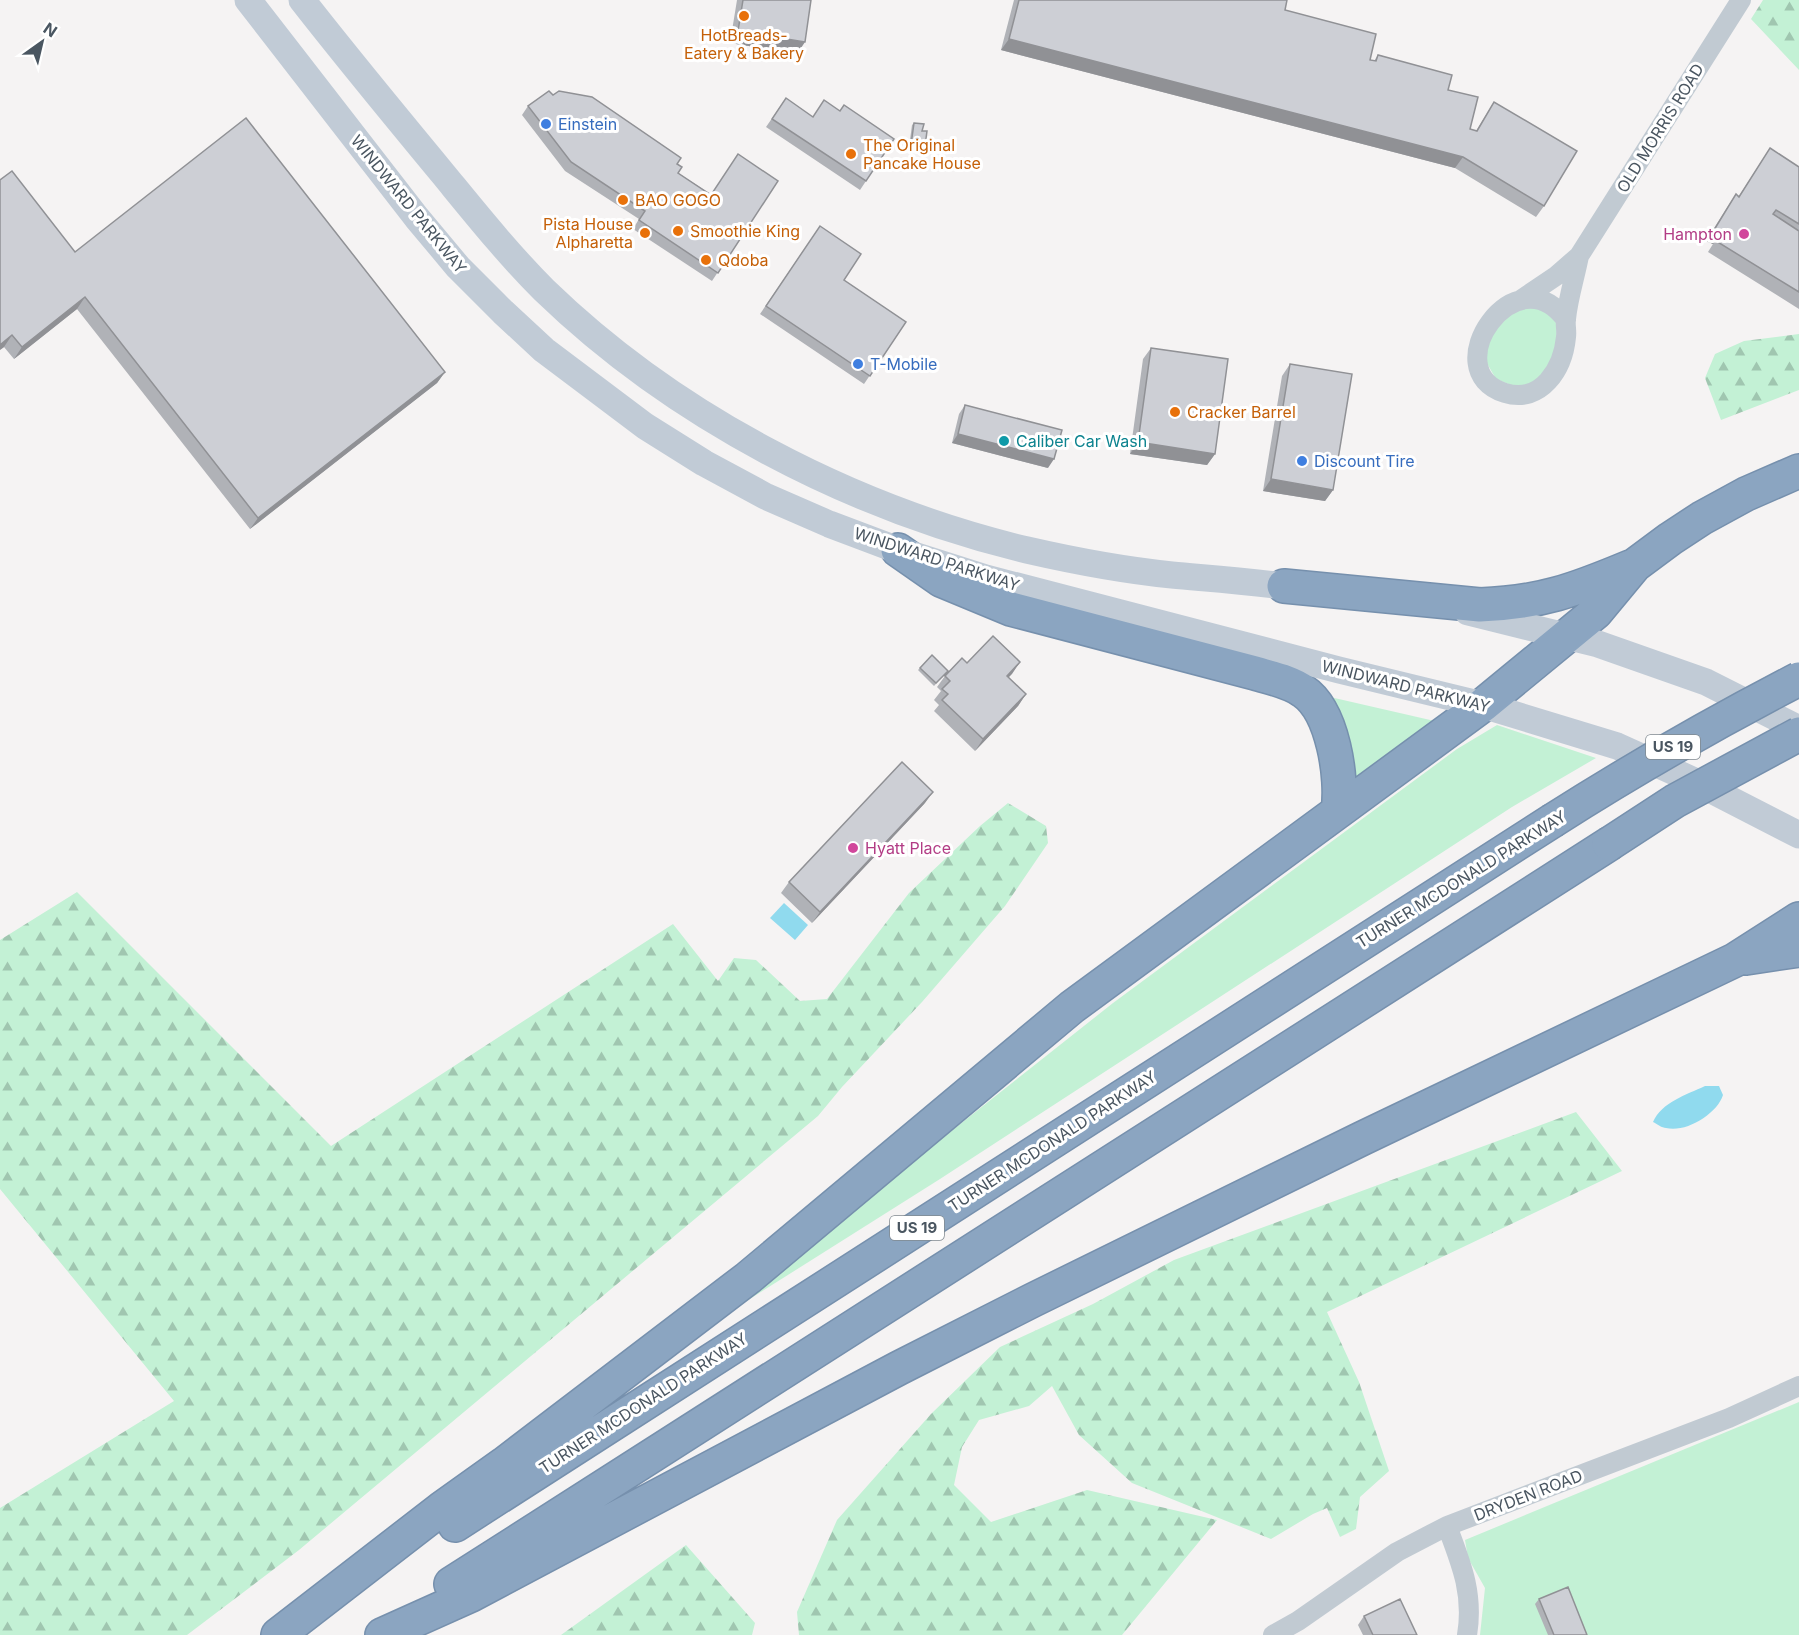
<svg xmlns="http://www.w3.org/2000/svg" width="1799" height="1635" font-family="Inter,sans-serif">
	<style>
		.grass { fill: #c3f1d5 }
		.forest { fill: url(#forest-firs) }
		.water { fill: #90daee }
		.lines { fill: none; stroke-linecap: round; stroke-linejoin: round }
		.highway-casing { stroke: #7690ad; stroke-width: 36 }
		.street { stroke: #c1cad2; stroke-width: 20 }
		.secondary { stroke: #c1cbd6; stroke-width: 27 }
		.highway { stroke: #8ba5c1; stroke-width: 33 }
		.highway-bridge-casing { stroke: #7690ad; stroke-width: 36; stroke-linecap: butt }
		.highway-bridge { stroke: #8ba5c1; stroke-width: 33 }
		.wall { fill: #b0b2b7 }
		.shaded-wall { fill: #909195 }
		.building { fill: #cdcfd5; stroke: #909195; stroke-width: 1.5 }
		.food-dot { fill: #e8710a; stroke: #fff; stroke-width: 2 }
		.shop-dot { fill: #3f7fe0; stroke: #fff; stroke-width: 2 }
		.hotel-dot { fill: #d1479c; stroke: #fff; stroke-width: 2 }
		.culture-dot { fill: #0f9aa8; stroke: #fff; stroke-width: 2 }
		.labels { text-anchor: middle; stroke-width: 6; stroke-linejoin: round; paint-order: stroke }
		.shield { fill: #fff; stroke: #808990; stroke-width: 1.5 }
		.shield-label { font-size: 15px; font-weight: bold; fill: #4a5661 }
		.food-label { font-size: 16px; fill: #c56008; stroke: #fff; text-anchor: start }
		.shop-label { font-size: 16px; fill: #366cbe; stroke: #fff; text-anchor: start }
		.street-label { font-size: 16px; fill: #4a5661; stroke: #fff }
		.hotel-label { font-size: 16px; fill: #b23c85; stroke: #fff; text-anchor: end }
		.culture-label { font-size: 16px; fill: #0d838f; stroke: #fff; text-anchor: start }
	</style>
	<defs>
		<pattern id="forest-firs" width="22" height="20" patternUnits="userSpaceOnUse" patternTransform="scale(1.5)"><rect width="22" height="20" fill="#c3f1d5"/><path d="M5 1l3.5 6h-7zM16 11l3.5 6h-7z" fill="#a0c6b0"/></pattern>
	</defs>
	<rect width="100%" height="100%" fill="#f5f3f3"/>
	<!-- grass -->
	<path class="grass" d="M 1535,305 L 1555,318 C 1561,346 1552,360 1537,382 L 1516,387 L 1496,379 L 1485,360 L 1488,337 L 1510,314 Z
		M 1330,697 L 1439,722 L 1354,786 Z
		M 1497,725 L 1596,758 L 1512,807 L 940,1179 L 734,1309 L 734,1303 L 1113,1003 L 1457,749 Z
		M 1799,1402 L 1799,1635 L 1480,1635 L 1485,1588 L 1468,1558 L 1465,1540 Z"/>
	<!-- forest -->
	<path class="forest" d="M 1763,0 L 1799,0 L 1799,70 L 1751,19 Z
		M 1799,334 L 1799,390 L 1721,420 L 1705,378 L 1715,354 L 1744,341 Z
		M 1008,803 L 1046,826 L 1048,843 L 1005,906 L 922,1002 L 842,1087 L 818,1116 L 299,1550 L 187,1635 L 0,1635 L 0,1508 L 174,1401 L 0,1189 L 0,940 L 77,892 L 331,1146 L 673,924 L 718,981 L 734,958 L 756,960 L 800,1001 L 827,999 L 909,893 L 980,826 Z
		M 1576,1112 L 1622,1171 L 1327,1312 L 1359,1382 L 1389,1471 L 1360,1497 L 1356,1529 L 1340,1537 L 1327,1508 L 1313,1514 L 1271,1539 L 1132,1483 L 1079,1435 L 1052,1386 L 1029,1406 L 979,1420 L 962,1447 L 954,1485 L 991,1522 L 1087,1490 L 1217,1520 L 1122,1635 L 799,1635 L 797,1612 L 837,1520 L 931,1414 L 1000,1347 L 1093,1304 L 1174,1260 Z
		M 686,1545 L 755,1623 L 752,1635 L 561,1635 Z"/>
	<!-- water -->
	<path class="water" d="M 784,903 L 808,925 L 795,940 L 770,918 Z
		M 1705,1086 L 1719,1086 L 1723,1095 C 1717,1114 1686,1133 1666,1128 C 1662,1128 1657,1124 1653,1122 C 1662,1102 1686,1095 1705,1086 Z"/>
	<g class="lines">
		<!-- highway casing -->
		<g class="highway-casing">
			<path id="highway" d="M 898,550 L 941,580 L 1011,609 L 1255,673 C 1271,678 1289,681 1303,691 C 1333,711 1343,778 1338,811
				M 1284,586 L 1480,605 C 1540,603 1575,590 1630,567
				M 1746,958 L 1799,950
				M 455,1525 L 1552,821
				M 451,1584 L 1609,844
				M 278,1635 L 441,1509 L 504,1464 L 748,1278 L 1072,1007 L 1483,705 L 1596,612 L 1635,565 L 1670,539 L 1702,518 L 1746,494 L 1799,471
				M 382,1635 L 471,1595 L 899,1368 L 1033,1300 L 1363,1138 L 1735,960 L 1799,919"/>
		</g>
		<!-- street -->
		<path class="street" d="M 1522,299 L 1556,276 L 1579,256 L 1741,0
			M 1566,320 C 1516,251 1434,371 1505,393 C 1541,404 1563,369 1566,337 C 1567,331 1565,325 1566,319 C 1568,298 1575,277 1579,256
			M 1447,1526 C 1461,1563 1474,1594 1467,1635
			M 1273,1635 L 1298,1621 L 1397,1552 L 1447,1526 L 1729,1418 L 1799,1386"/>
		<!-- secondary -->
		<path class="secondary" d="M 248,0 L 417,218 L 458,267 L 503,312 L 544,350 L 645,426 L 704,463 L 765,496 L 829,524 L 898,550 L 986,578 L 1339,670 L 1483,705 L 1617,746 L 1690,779 L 1799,835
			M 302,0 C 348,59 396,117 444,175 C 476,214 508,254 544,290 C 674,416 851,508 1027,550 C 1075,561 1123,570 1172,575 C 1216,579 1261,582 1305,589
			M 1468,612 L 1598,644 L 1706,682 L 1799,729"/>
		<!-- highway -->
		<use href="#highway" class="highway"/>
		<!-- highway-bridge casing -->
		<g class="highway-bridge-casing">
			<path id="highway-bridge" d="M 1552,821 C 1632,770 1714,723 1799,679
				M 1609,844 L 1675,801 L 1799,734"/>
		</g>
		<!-- highway-bridge -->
		<use href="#highway-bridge" class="highway-bridge"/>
	</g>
	<!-- wall -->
	<path class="wall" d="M 737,0 L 811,0 L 797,54 L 730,43 Z
		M 1014,0 L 1287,0 L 1285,10 L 1370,60 L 1374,61 L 1378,55 L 1448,90 L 1470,129 L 1476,131 L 1494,102 L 1544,206 L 1536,217 L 1455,168 L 1001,50 Z
		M 553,95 L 677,164 L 678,173 L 711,194 L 778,181 L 712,281 L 633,229 L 639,219 L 565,171 L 522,115 L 528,106 Z
		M 786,98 L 813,117 L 840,111 L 894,139 L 860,190 L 766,127 Z
		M 914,123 L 925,146 L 923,149 L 909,147 L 912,125 Z
		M 1770,148 L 1799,167 L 1799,309 L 1708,252 L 1713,244 L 1706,241 L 1728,206 L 1736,194 L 1739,196 Z
		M 820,226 L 844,280 L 906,322 L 864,384 L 760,314 Z
		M 75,252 L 445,372 L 437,383 L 250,529 L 77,309 L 14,359 L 4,347 L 0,350 Z
		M 1151,348 L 1215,454 L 1207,465 L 1130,454 L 1143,359 Z
		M 1290,364 L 1333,490 L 1325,501 L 1263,491 L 1282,376 Z
		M 965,405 L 1048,468 L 952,443 L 959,414 Z
		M 1020,662 L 1008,677 L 1026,694 L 1018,706 L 975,751 L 934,711 L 939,705 L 934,700 L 941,691 L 937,687 L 945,676 L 967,663 Z
		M 920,668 L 948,671 L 934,686 L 918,670 Z
		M 925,803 L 812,923 L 781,893 L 789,882 Z
		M 1539,1599 L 1587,1635 L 1548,1635 L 1535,1604 Z
		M 1364,1616 L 1417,1635 L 1363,1635 L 1358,1625 Z"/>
	<!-- shaded-wall -->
	<path class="shaded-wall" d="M 738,31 L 805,42 L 797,54 L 730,43 Z
		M 1009,39 L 1463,157 L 1455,168 L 1001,50 Z
		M 911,145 L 925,146 L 923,149 L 909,147 Z
		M 1714,230 L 1721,233 L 1713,244 L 1706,241 Z
		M 85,297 L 77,309 L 14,359 L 22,347 Z
		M 12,335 L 4,347 L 0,350 L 0,345 Z
		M 445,372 L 437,383 L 250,529 L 258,518 Z
		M 958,434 L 1054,459 L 1048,468 L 952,443 Z
		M 1138,442 L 1215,454 L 1207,465 L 1130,454 Z
		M 1271,479 L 1333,490 L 1325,501 L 1263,491 Z
		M 1020,662 L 1012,674 L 999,687 L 1007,676 Z
		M 1026,694 L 1018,706 L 975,751 L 983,739 Z
		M 933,792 L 925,803 L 812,923 L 820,912 Z"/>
	<!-- building -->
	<path class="building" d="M 743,0 L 811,0 L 805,42 L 738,31 Z
		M 1019,0 L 1287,0 L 1285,10 L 1376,34 L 1370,60 L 1376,61 L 1378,55 L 1452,75 L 1448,90 L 1478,97 L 1470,129 L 1477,131 L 1494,102 L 1577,151 L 1544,206 L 1463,157 L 1009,39 Z
		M 549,91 L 553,95 L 559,91 L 592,97 L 681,158 L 677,164 L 682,167 L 678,173 L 711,195 L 738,154 L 778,181 L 718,273 L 639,220 L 645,211 L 571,162 L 528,106 Z
		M 786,98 L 813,117 L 824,100 L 840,111 L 844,105 L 894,139 L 866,181 L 772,119 Z
		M 246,118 L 445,372 L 258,518 L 85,297 L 22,347 L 12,335 L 0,345 L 0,180 L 12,171 L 75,252 Z
		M 914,123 L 924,124 L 922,131 L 927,131 L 925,146 L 911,145 Z
		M 1770,148 L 1799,167 L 1799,224 L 1776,210 L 1773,214 L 1799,231 L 1799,292 L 1716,241 L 1721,233 L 1714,230 L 1736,194 L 1739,197 Z
		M 820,226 L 861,254 L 844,280 L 906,322 L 870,376 L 766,306 Z
		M 1151,348 L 1228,359 L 1215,454 L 1138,442 Z
		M 1290,364 L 1352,374 L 1333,490 L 1271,479 Z
		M 965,405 L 1062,430 L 1054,459 L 958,434 Z
		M 993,636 L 1020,662 L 1007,676 L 1026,694 L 983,739 L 942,700 L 948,694 L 942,689 L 950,681 L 945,676 L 962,658 L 967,663 Z
		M 932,655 L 948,671 L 936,683 L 920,668 Z
		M 902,762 L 933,792 L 820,912 L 789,882 Z
		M 1568,1587 L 1587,1635 L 1554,1635 L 1539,1599 Z
		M 1400,1599 L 1417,1635 L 1373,1635 L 1364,1616 Z"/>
	<!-- markers -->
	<g class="food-dot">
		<circle cx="744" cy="16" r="6"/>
		<circle cx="851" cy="154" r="6"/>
		<circle cx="623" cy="200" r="6"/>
		<circle cx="678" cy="231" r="6"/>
		<circle cx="645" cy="233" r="6"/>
		<circle cx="706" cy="260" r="6"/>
		<circle cx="1175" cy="412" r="6"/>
	</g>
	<g class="shop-dot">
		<circle cx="546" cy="124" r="6"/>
		<circle cx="858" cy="364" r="6"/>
		<circle cx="1302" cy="461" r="6"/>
	</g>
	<g class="hotel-dot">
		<circle cx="1744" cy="234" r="6"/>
		<circle cx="853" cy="848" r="6"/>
	</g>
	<circle class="culture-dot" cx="1004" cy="441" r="6"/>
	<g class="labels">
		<!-- shield labels -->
		<g class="shield">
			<rect x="1646" y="735" width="54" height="24" rx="4.5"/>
			<rect x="890" y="1216" width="54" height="24" rx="4.5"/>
		</g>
		<g class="shield-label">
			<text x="1673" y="752">US 19</text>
			<text x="917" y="1233">US 19</text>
		</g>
		<!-- food labels -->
		<g class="food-label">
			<text x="744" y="41" text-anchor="middle">HotBreads-<tspan x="744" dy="18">Eatery &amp; Bakery</tspan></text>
			<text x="863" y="151">The Original<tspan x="863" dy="18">Pancake House</tspan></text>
			<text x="635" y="206">BAO GOGO</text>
			<text x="633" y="230" text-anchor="end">Pista House<tspan x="633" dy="18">Alpharetta</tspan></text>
			<text x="690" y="237">Smoothie King</text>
			<text x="718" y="266">Qdoba</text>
			<text x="1187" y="418">Cracker Barrel</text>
		</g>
		<!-- shop labels -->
		<g class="shop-label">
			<text x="558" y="130">Einstein</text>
			<text x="870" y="370">T-Mobile</text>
			<text x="1314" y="467">Discount Tire</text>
		</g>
		<!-- street labels -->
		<g class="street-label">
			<text transform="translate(1660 128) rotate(-58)" y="6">OLD MORRIS ROAD</text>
			<text transform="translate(409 204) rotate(51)" y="6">WINDWARD PARKWAY</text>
			<text transform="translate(937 559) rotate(18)" y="6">WINDWARD PARKWAY</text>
			<text transform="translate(1406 686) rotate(14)" y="6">WINDWARD PARKWAY</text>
			<text transform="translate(1461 879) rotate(-32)" y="6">TURNER MCDONALD PARKWAY</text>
			<text transform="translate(1052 1141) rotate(-33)" y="6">TURNER MCDONALD PARKWAY</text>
			<text transform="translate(643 1403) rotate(-33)" y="6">TURNER MCDONALD PARKWAY</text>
			<text transform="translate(1528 1495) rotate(-21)" y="6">DRYDEN ROAD</text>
		</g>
		<!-- hotel labels -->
		<g class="hotel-label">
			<text x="1732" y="240">Hampton</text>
			<text x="865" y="854" text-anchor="start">Hyatt Place</text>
		</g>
		<!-- culture labels -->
		<g class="culture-label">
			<text x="1016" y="447">Caliber Car Wash</text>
		</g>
	</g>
	<!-- north arrow -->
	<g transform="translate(42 42) rotate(34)" stroke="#ffffff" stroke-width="4.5" paint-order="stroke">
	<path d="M0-4.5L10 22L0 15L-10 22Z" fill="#4a5661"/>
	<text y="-9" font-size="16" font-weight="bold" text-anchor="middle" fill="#4a5661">N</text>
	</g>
</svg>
